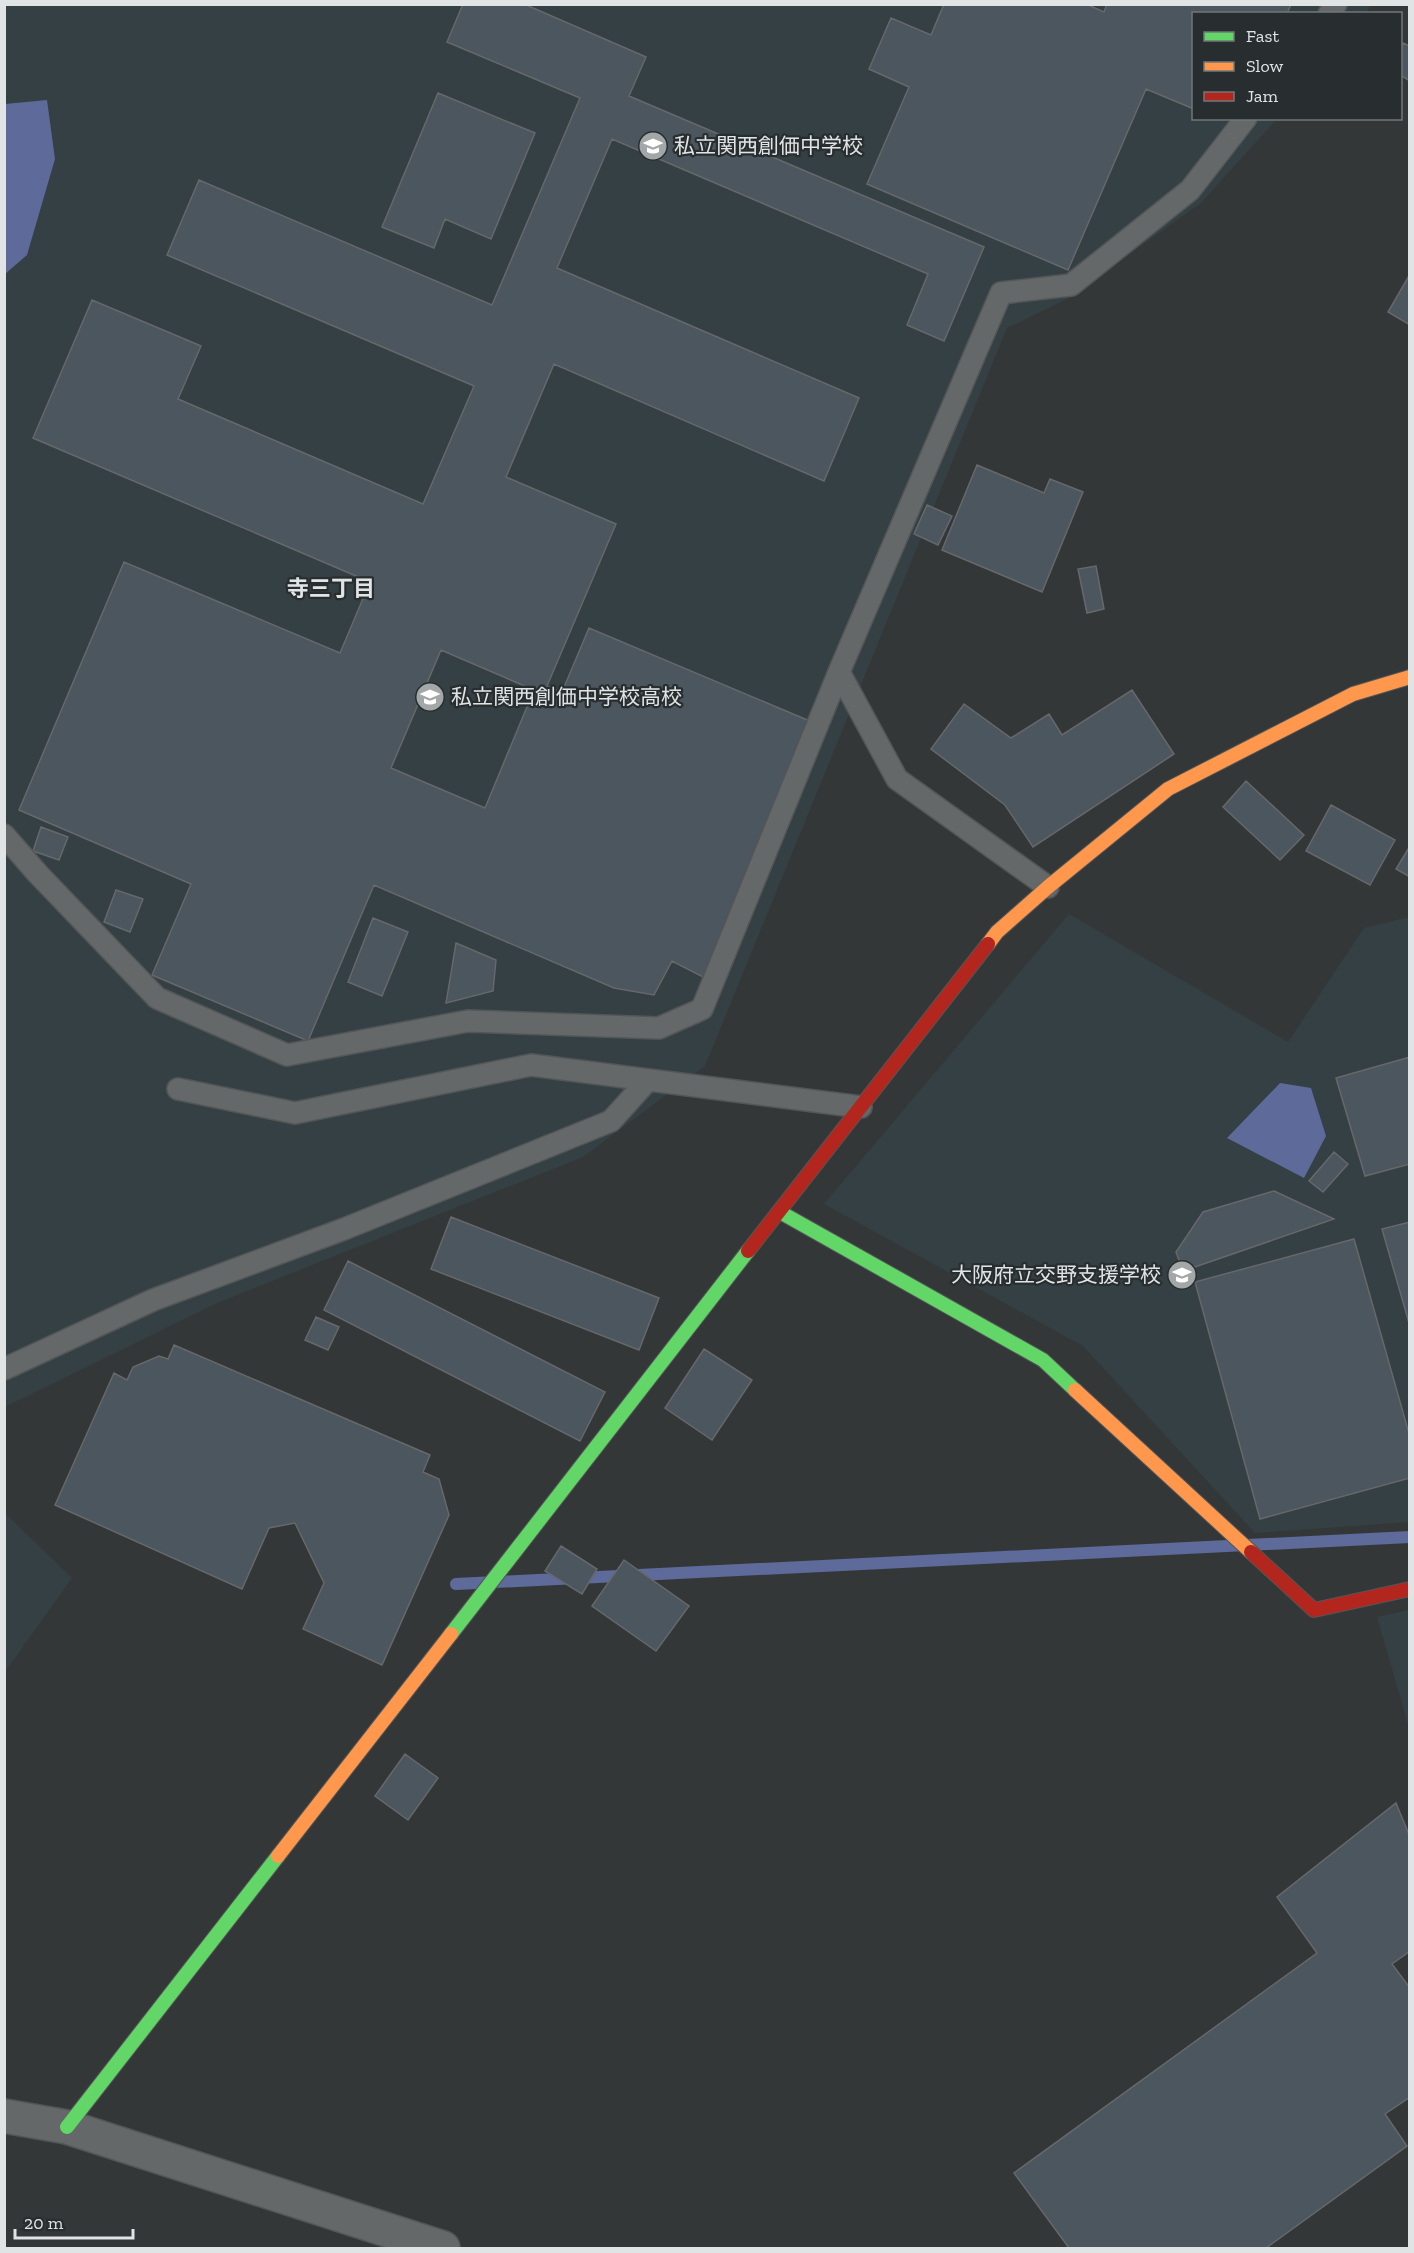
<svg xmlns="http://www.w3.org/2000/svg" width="1414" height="2253" font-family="'Zilla Slab','Noto Sans JP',serif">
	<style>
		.built { fill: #344043 }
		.water { fill: #5d6a9a }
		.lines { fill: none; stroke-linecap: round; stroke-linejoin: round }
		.stream { stroke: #5d6a9a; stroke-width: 12 }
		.building { fill: #4b565e; stroke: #66686a; stroke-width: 1.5; fill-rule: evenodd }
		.lane-casing { stroke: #535657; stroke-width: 24 }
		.street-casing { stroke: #535657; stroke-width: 36 }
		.fast-casing { stroke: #535657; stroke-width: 16 }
		.slow-casing { stroke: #535657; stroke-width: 16 }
		.jam-casing { stroke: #535657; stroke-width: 16 }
		.lane { stroke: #656869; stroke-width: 21 }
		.street { stroke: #656869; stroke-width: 33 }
		.fast { stroke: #63d668; stroke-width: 14 }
		.slow { stroke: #ff974d; stroke-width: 14 }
		.jam { stroke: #b3261e; stroke-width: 14 }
		.labels { text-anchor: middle; stroke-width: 4.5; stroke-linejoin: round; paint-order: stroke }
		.poi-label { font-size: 21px; fill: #e0e4e5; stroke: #282e30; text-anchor: start }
		.neighbourhood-label { font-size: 22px; font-weight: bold; fill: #e0e4e5; stroke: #282e30 }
	</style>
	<rect width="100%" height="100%" fill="#343738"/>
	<!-- built -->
	<path class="built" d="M 5,5 L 1370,5 L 1367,13 L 1194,14 L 1194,118 L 1277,119 L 1201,203 L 1065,300 L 1007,328 L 705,1066 L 583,1157 L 217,1303 L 5,1407 Z
		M 1069,914 L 1288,1042 L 1364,928 L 1409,917 L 1409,1522 L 1255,1533 L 1083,1346 L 824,1204 Z
		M 5,1513 L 72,1578 L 5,1672 Z
		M 1409,1610 L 1410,1610 L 1409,1728 L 1377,1617 Z"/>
	<!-- water -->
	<path class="water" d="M 47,100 L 55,159 L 27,255 L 5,274 L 5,104 Z
		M 1280,1083 L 1311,1088 L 1326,1136 L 1304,1178 L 1227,1138 Z"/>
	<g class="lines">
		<!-- stream -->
		<path class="stream" d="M 456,1584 L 1410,1537"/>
	</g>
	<!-- building -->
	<path class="building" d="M 463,4 L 524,4 L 646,57 L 629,96 L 984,247 L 944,341 L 907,325 L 928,274 L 612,139 L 557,268 L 859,398 L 824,481 L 554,364 L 506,477 L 616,524 L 547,686 L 562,692 L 589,628 L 812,722 L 705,978 L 672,961 L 654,995 L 614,988 L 374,885 L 308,1041 L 152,975 L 191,884 L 19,810 L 124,562 L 340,653 L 370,582 L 33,438 L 92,300 L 201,346 L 178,399 L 423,504 L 474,386 L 167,255 L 199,180 L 492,305 L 580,98 L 447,42 ZM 441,650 L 534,690 L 485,808 L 391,768 Z
		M 944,4 L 1086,4 L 1104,12 L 1107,4 L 1291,4 L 1287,14 L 1194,14 L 1194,109 L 1146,89 L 1068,270 L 867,184 L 909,87 L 869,69 L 891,18 L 931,35 Z
		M 1403,43 L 1410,46 L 1410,81 L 1400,75 L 1400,48 Z
		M 438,93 L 535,133 L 491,239 L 445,219 L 434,248 L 382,227 Z
		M 1410,274 L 1410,325 L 1388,312 Z
		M 977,465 L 1044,493 L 1050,479 L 1083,492 L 1042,592 L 942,550 Z
		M 927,505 L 952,516 L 938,545 L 914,534 Z
		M 1096,566 L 1104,609 L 1087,613 L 1078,569 Z
		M 1132,690 L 1174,754 L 1033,847 L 1005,805 L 931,749 L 964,704 L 1011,738 L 1049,714 L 1062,735 Z
		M 1246,781 L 1304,835 L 1280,860 L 1223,807 Z
		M 1331,805 L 1395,840 L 1370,885 L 1306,851 Z
		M 41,827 L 68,837 L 59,860 L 33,851 Z
		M 1410,846 L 1410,877 L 1396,869 Z
		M 116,890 L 143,899 L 130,932 L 104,922 Z
		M 373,918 L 408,932 L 382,996 L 348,982 Z
		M 456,943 L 496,960 L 493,991 L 446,1003 Z
		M 1410,1057 L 1410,1164 L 1365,1176 L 1336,1078 Z
		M 1334,1152 L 1348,1164 L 1323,1192 L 1309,1181 Z
		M 1274,1191 L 1334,1219 L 1183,1271 L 1176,1252 L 1203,1212 Z
		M 451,1217 L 659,1298 L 639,1350 L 431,1269 Z
		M 1410,1222 L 1410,1323 L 1409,1323 L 1382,1229 Z
		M 1354,1239 L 1410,1437 L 1410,1478 L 1260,1519 L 1195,1282 Z
		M 348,1261 L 605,1392 L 580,1441 L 324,1310 Z
		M 316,1317 L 339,1327 L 328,1350 L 305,1340 Z
		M 174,1345 L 430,1455 L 423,1472 L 439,1479 L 449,1515 L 382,1665 L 303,1629 L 324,1583 L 295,1523 L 269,1528 L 242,1589 L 55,1505 L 114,1373 L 127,1380 L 133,1367 L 159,1356 L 168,1359 Z
		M 704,1349 L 752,1380 L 712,1440 L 665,1408 Z
		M 561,1546 L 597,1569 L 582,1594 L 545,1571 Z
		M 624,1560 L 689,1606 L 656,1651 L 592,1606 Z
		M 405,1754 L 438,1778 L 408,1820 L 375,1796 Z
		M 1396,1803 L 1410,1837 L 1410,1951 L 1392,1964 L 1410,1988 L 1410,2097 L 1385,2114 L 1407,2146 L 1266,2248 L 1069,2248 L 1014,2173 L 1317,1953 L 1277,1897 Z"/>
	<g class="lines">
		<!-- lane casing -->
		<g class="lane-casing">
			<path id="lane" d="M 1329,14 L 1336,4
				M 839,672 L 897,779 L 1048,887
				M 4,835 L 38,874 L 157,998 L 287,1055 L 468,1021 L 659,1028 L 702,1009 L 839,672 L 1001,293 L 1071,285 L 1190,190 L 1246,118
				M 178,1089 L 295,1113 L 531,1065 L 861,1107
				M 4,1369 L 153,1300 L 344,1229 L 611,1121 L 648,1080"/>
		</g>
		<!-- street casing -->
		<g class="street-casing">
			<path id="street" d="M 4,2116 L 67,2127 L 443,2248"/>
		</g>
		<!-- fast casing -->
		<g class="fast-casing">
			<path id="fast" d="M 780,1212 L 1043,1360 L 1075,1390
				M 451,1634 L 748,1251
				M 67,2127 L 278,1856"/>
		</g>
		<!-- slow casing -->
		<g class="slow-casing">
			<path id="slow" d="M 988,944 L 997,932 L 1048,887 L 1168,789 L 1353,694 L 1410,677
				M 1075,1390 L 1251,1552
				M 278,1856 L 451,1634"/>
		</g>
		<!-- jam casing -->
		<g class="jam-casing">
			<path id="jam" d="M 748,1251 L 988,944
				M 1251,1552 L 1314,1610 L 1410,1589"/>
		</g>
		<!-- lane -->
		<use href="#lane" class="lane"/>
		<!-- street -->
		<use href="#street" class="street"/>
		<!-- fast -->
		<use href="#fast" class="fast"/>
		<!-- slow -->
		<use href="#slow" class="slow"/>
		<!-- jam -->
		<use href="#jam" class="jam"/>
	</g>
	<!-- icons -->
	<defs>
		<g id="school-disc" transform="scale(1.5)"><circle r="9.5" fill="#a4a7a8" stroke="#282e30"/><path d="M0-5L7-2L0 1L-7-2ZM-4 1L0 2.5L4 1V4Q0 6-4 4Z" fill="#fff"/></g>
	</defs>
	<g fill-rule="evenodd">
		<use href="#school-disc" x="653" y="146"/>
		<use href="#school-disc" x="430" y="697"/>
		<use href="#school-disc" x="1182" y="1275"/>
	</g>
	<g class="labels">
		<!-- poi labels -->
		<g class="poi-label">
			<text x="674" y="153">私立関西創価中学校</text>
			<text x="451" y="704">私立関西創価中学校高校</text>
			<text x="1161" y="1282" text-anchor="end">大阪府立交野支援学校</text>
		</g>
		<!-- neighbourhood labels -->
		<g class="neighbourhood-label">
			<text x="331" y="596">寺三丁目</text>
		</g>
	</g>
	<!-- border -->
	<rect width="1414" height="2253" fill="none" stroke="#e0e4e5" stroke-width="12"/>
	<!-- legend -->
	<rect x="1192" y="12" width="210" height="108" fill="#282e30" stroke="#727778" stroke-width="1.5"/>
	<rect x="1204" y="32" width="30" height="9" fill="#63d668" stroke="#727778" stroke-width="1.5"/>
	<text x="1246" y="42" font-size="18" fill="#e0e4e5">Fast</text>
	<rect x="1204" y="62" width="30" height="9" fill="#ff974d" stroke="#727778" stroke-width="1.5"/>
	<text x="1246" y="72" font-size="18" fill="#e0e4e5">Slow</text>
	<rect x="1204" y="92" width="30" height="9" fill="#b3261e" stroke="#727778" stroke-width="1.5"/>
	<text x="1246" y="102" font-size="18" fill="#e0e4e5">Jam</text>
	<!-- scale -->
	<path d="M15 2229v9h118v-9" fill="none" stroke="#e0e4e5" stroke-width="3"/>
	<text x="24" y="2229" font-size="18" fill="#e0e4e5" stroke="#282e30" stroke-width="4.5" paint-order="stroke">20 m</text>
</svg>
